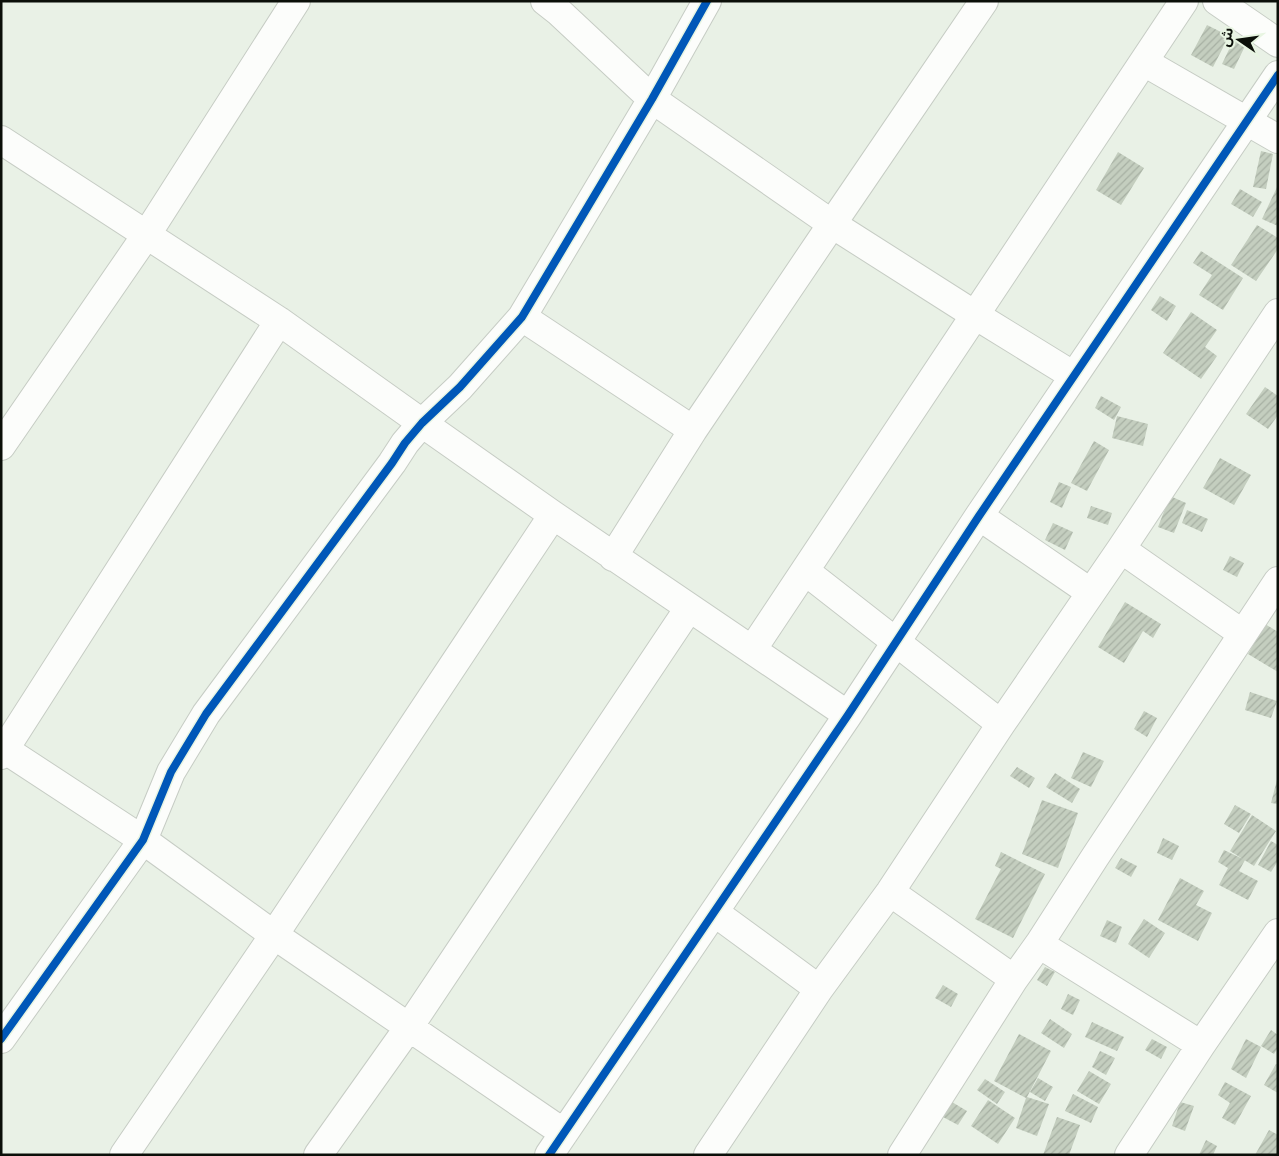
<svg xmlns="http://www.w3.org/2000/svg" width="1279" height="1156" font-family="'Fira Sans Condensed','Noto Sans Arabic',sans-serif">
	<style>
		.building { fill: url(#building-hatch) }
		.lines { fill: none; stroke-linecap: round; stroke-linejoin: round }
		.minor-casing { stroke: #c6ccc4; stroke-width: 30 }
		.minor { stroke: #fcfdfb; stroke-width: 28 }
		.cycleway-casing { stroke: #e8f5e2; stroke-width: 11 }
		.cycleway { stroke: #0057b8; stroke-width: 8 }
	</style>
	<defs>
		<pattern id="building-hatch" width="6" height="6" patternUnits="userSpaceOnUse" patternTransform="scale(1.25)"><rect width="6" height="6" fill="#c4cebf"/><path d="M-1 1l2-2M0 6l6-6M5 7l2-2" fill="none" stroke="#a7b0a3"/></pattern>
	</defs>
	<rect width="100%" height="100%" fill="#e9f1e6"/>
	<!-- building -->
	<path class="building" d="M 1207,25 L 1229,36 L 1213,67 L 1191,55 Z
		M 1234,39 L 1246,44 L 1234,69 L 1222,64 Z
		M 1261,151 L 1273,154 L 1266,189 L 1253,187 Z
		M 1118,152 L 1144,168 L 1121,205 L 1096,190 Z
		M 1278,185 L 1278,226 L 1262,219 Z
		M 1240,189 L 1262,202 L 1253,217 L 1231,204 Z
		M 1257,225 L 1278,238 L 1278,249 L 1256,281 L 1231,265 Z
		M 1201,251 L 1243,278 L 1223,310 L 1199,295 L 1212,275 L 1193,263 Z
		M 1160,296 L 1176,306 L 1167,321 L 1151,310 Z
		M 1191,312 L 1217,330 L 1205,347 L 1217,356 L 1201,379 L 1163,353 Z
		M 1265,387 L 1278,396 L 1278,415 L 1268,429 L 1246,414 Z
		M 1101,396 L 1121,407 L 1114,420 L 1095,408 Z
		M 1117,416 L 1148,424 L 1143,446 L 1112,438 Z
		M 1094,441 L 1109,450 L 1087,491 L 1071,483 Z
		M 1220,458 L 1251,475 L 1234,505 L 1203,488 Z
		M 1059,482 L 1071,487 L 1062,508 L 1050,502 Z
		M 1170,496 L 1186,503 L 1174,533 L 1158,527 Z
		M 1091,506 L 1112,513 L 1108,525 L 1087,518 Z
		M 1187,510 L 1208,519 L 1202,532 L 1182,523 Z
		M 1053,523 L 1073,532 L 1065,550 L 1045,540 Z
		M 1230,556 L 1244,563 L 1237,577 L 1223,570 Z
		M 1125,602 L 1161,624 L 1153,638 L 1143,631 L 1124,663 L 1098,647 Z
		M 1265,624 L 1278,632 L 1278,672 L 1248,654 Z
		M 1250,692 L 1277,701 L 1271,718 L 1245,710 Z
		M 1144,711 L 1157,718 L 1147,737 L 1134,729 Z
		M 1083,752 L 1104,761 L 1091,787 L 1071,778 Z
		M 1017,767 L 1035,778 L 1029,788 L 1010,776 Z
		M 1055,773 L 1080,789 L 1072,803 L 1046,787 Z
		M 1277,780 L 1278,781 L 1278,804 L 1271,803 Z
		M 1042,800 L 1078,813 L 1058,868 L 1022,854 Z
		M 1235,805 L 1251,814 L 1239,833 L 1224,824 Z
		M 1252,815 L 1276,831 L 1254,866 L 1230,851 Z
		M 1163,838 L 1179,846 L 1172,860 L 1157,853 Z
		M 1271,841 L 1278,845 L 1278,861 L 1271,872 L 1258,865 Z
		M 1224,850 L 1245,860 L 1239,871 L 1258,881 L 1248,900 L 1219,885 L 1228,868 L 1218,862 Z
		M 1001,852 L 1045,874 L 1013,938 L 975,919 L 1001,869 L 995,866 Z
		M 1121,858 L 1137,866 L 1131,877 L 1115,868 Z
		M 1180,878 L 1204,891 L 1196,905 L 1212,913 L 1198,941 L 1158,920 Z
		M 1144,919 L 1165,933 L 1149,958 L 1128,944 Z
		M 1107,920 L 1122,927 L 1116,943 L 1100,936 Z
		M 1045,967 L 1055,972 L 1047,986 L 1037,980 Z
		M 943,985 L 958,994 L 951,1007 L 935,998 Z
		M 1068,994 L 1080,1000 L 1073,1015 L 1061,1009 Z
		M 1050,1019 L 1072,1034 L 1064,1048 L 1041,1033 Z
		M 1092,1022 L 1124,1037 L 1117,1051 L 1085,1037 Z
		M 1271,1030 L 1278,1035 L 1278,1048 L 1274,1054 L 1261,1046 Z
		M 1019,1034 L 1051,1051 L 1027,1097 L 1049,1104 L 1037,1136 L 1016,1128 L 1026,1098 L 994,1081 Z
		M 1152,1039 L 1167,1047 L 1161,1059 L 1145,1050 Z
		M 1246,1039 L 1261,1047 L 1246,1078 L 1231,1069 Z
		M 1100,1051 L 1115,1058 L 1106,1075 L 1092,1067 Z
		M 1276,1064 L 1278,1065 L 1278,1093 L 1264,1085 Z
		M 1089,1071 L 1111,1084 L 1099,1104 L 1077,1091 Z
		M 1038,1078 L 1053,1087 L 1045,1101 L 1030,1092 Z
		M 985,1079 L 1005,1092 L 997,1104 L 977,1090 Z
		M 1225,1082 L 1251,1096 L 1235,1125 L 1222,1118 L 1230,1103 L 1218,1095 Z
		M 1073,1094 L 1098,1107 L 1091,1123 L 1065,1111 Z
		M 988,1100 L 1015,1118 L 998,1144 L 971,1126 Z
		M 952,1102 L 967,1111 L 958,1125 L 943,1117 Z
		M 1180,1102 L 1194,1106 L 1185,1131 L 1172,1126 Z
		M 1057,1117 L 1080,1125 L 1069,1155 L 1043,1155 Z
		M 1269,1130 L 1278,1135 L 1278,1155 L 1255,1155 Z
		M 1206,1140 L 1217,1146 L 1213,1155 L 1199,1155 Z"/>
	<g class="lines">
		<!-- minor casing -->
		<g class="minor-casing">
			<path id="minor" d="M 545,1 L 559,12 L 652,99 L 832,224 L 975,315 L 1074,376
				M 1217,1 L 1278,43
				M 1144,62 L 1278,139
				M 1,140 L 279,321 L 422,423 L 553,515 L 848,715
				M 522,317 L 693,430
				M 1,446 L 147,234 L 296,1
				M 979,516 L 1090,592
				M 1121,549 L 1243,634
				M 613,557 L 693,430 L 832,224 L 984,1
				M 805,571 L 1001,724
				M 752,650 L 1184,1
				M 1,747 L 143,840 L 274,935 L 564,1133
				M 1,755 L 279,321
				M 890,892 L 1014,979
				M 714,912 L 819,989
				M 1039,944 L 1201,1045
				M 1,1039 L 143,840 L 171,772 L 206,714 L 392,463 L 405,443 L 422,423 L 460,387 L 522,317 L 652,99 L 707,1
				M 124,1155 L 274,935 L 553,515
				M 318,1155 L 409,1027 L 689,608
				M 549,1155 L 848,715 L 979,516 L 1278,75
				M 708,1155 L 819,989 L 890,892 L 1001,724 L 1121,549 L 1278,313
				M 902,1155 L 1014,979 L 1039,944 L 1095,857 L 1278,581
				M 1129,1155 L 1201,1045 L 1278,933"/>
		</g>
		<!-- minor -->
		<use href="#minor" class="minor"/>
		<!-- cycleway casing -->
		<g class="cycleway-casing">
			<path id="cycleway" d="M 1,1039 L 143,840 L 171,772 L 206,714 L 392,463 L 405,443 L 422,423 L 460,387 L 522,317 L 652,99 L 707,1
				M 549,1155 L 848,715 L 979,516 L 1278,75"/>
		</g>
		<!-- cycleway -->
		<use href="#cycleway" class="cycleway"/>
	</g>
	<!-- border -->
	<rect width="1279" height="1156" fill="none" stroke="#0b0f09" stroke-width="5"/>
	<!-- north arrow -->
	<g transform="translate(1239 40) rotate(283)" stroke="#e8f5e2" stroke-width="4" paint-order="stroke">
	<path d="M0-4L9 19L0 12L-9 19Z" fill="#0b0f09"/>
	<text y="-8" font-size="14" font-weight="bold" text-anchor="middle" fill="#0b0f09">ش</text>
	</g>
</svg>
